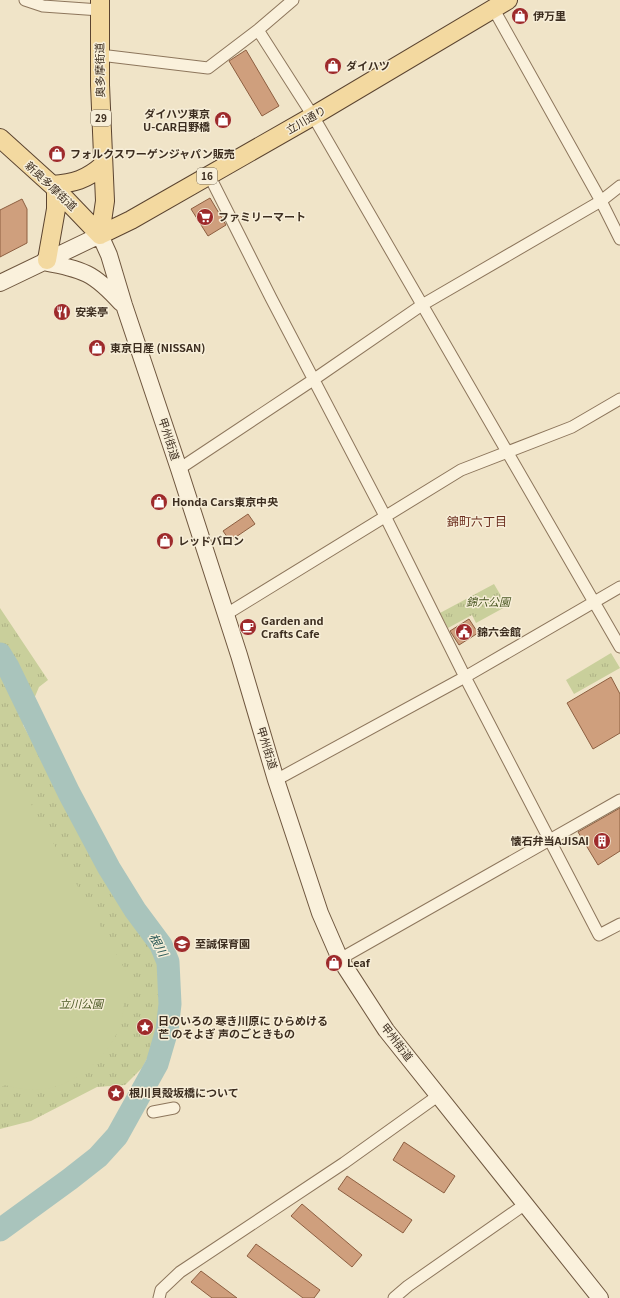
<svg xmlns="http://www.w3.org/2000/svg" width="620" height="1298" font-family="Georgia,'Noto Sans JP',serif">
	<style>
		.park { fill: url(#park-tufts) }
		.pitch { fill: #c9cf9b }
		.lines { fill: none; stroke-linecap: round; stroke-linejoin: round }
		.river { stroke: #a9c4bc; stroke-width: 23 }
		.building { fill: #cf9f7d; stroke: #8d5f41 }
		.street-casing { stroke: #8d765c; stroke-width: 13 }
		.secondary-casing { stroke: #6f573f; stroke-width: 18 }
		.primary-casing { stroke: #5b4430; stroke-width: 20 }
		.street { stroke: #faf1dc; stroke-width: 11 }
		.secondary { stroke: #faf1dc; stroke-width: 16 }
		.primary { stroke: #f3d9a0; stroke-width: 18 }
		.labels { text-anchor: middle; stroke-width: 3; stroke-linejoin: round; paint-order: stroke }
		.shield { fill: #f7eed8; stroke: #756857; stroke-width: 1 }
		.shield-label { font-size: 10px; font-weight: bold; fill: #3d2e20 }
		.poi-label { font-size: 11px; font-weight: bold; fill: #3d2e20; stroke: #f7eed8; text-anchor: start }
		.street-label { font-size: 11px; fill: #3d2e20; stroke: #f7eed8 }
		.park-label { font-size: 11px; font-style: italic; fill: #4d5a26; stroke: #f7eed8 }
		.neighbourhood-label { font-size: 12px; fill: #6b2e1e; stroke: #f7eed8 }
		.water-label { font-size: 12px; font-style: italic; fill: #2f5d5a; stroke: #f7eed8 }
	</style>
	<defs>
		<pattern id="park-tufts" width="24" height="20" patternUnits="userSpaceOnUse"><rect width="24" height="20" fill="#c9cf9b"/><path d="M3 7l-1-3M5 7V3M7 7l1-3M15 17l-1-3M17 17v-4M19 17l1-3" fill="none" stroke="#aeb285"/></pattern>
	</defs>
	<rect width="100%" height="100%" fill="#f0e4c8"/>
	<!-- park -->
	<path class="park" d="M 494,584 L 507,606 L 476,623 L 472,615 L 448,628 L 440,613 Z
		M 0,608 L 48,680 L 39,687 L 23,725 L 98,862 L 152,945 L 163,977 L 162,1010 L 158,1038 L 142,1068 L 125,1085 L 97,1087 L 31,1121 L 0,1129 Z
		M 611,653 L 620,668 L 574,694 L 566,680 Z"/>
	<!-- pitch -->
	<path class="pitch" d="M 0,765 L 18,781 L 137,991 L 124,999 C 123,1005 124,1012 122,1018 C 117,1045 90,1072 65,1083 C 46,1092 24,1091 5,1085 L 0,1088 Z"/>
	<g class="lines">
		<!-- river -->
		<path class="river" d="M 0,654 L 8,667 L 69,793 L 109,868 L 135,910 L 161,945 L 168,962 L 170,1004 L 167,1030 L 157,1064 L 117,1136 L 98,1157 L 70,1179 L 0,1230"/>
	</g>
	<!-- building -->
	<path class="building" d="M 246,50 L 279,106 L 262,116 L 229,61 Z
		M 210,198 L 226,225 L 208,236 L 191,209 Z
		M 22,199 L 27,209 L 27,243 L 0,257 L 0,210 Z
		M 248,514 L 255,524 L 230,541 L 223,531 Z
		M 469,619 L 478,633 L 459,645 L 450,631 Z
		M 611,677 L 620,694 L 620,733 L 593,749 L 567,703 Z
		M 620,808 L 620,851 L 598,865 L 578,832 Z
		M 404,1142 L 455,1176 L 444,1193 L 393,1160 Z
		M 347,1176 L 412,1220 L 403,1233 L 338,1189 Z
		M 302,1204 L 362,1255 L 352,1267 L 291,1216 Z
		M 256,1244 L 320,1290 L 314,1298 L 303,1298 L 247,1256 Z
		M 201,1271 L 237,1298 L 212,1298 L 191,1282 Z"/>
	<g class="lines">
		<!-- street casing -->
		<g class="street-casing">
			<path id="street" d="M 25,0 L 43,6 L 100,10
				M 493,8 L 601,201 L 620,239
				M 258,30 L 293,0
				M 100,55 L 208,68 L 258,30 L 313,116 L 620,647
				M 209,175 L 271,298 L 385,516 L 465,677 L 599,935 L 620,924
				M 179,469 L 313,380 L 422,305 L 601,201 L 620,186
				M 225,615 L 461,470 L 572,427 L 620,399
				M 276,780 L 465,677 L 620,587
				M 340,959 L 620,800
				M 153,1112 L 174,1108
				M 159,1298 L 161,1290 L 180,1272 L 344,1163 L 439,1095
				M 394,1298 L 408,1286 L 524,1205"/>
		</g>
		<!-- secondary casing -->
		<g class="secondary-casing">
			<path id="secondary" d="M 43,262 C 84,270 93,272 121,303
				M 0,283 L 100,235 L 109,255 L 124,305 L 179,469 L 239,655 L 276,780 L 320,913 L 340,959 L 386,1030 L 600,1298"/>
		</g>
		<!-- primary casing -->
		<g class="primary-casing">
			<path id="primary" d="M 100,0 L 100,85 L 105,201 L 100,235
				M 0,138 L 52,185 L 100,235
				M 52,185 C 74,183 86,180 103,165
				M 100,235 L 131,220 L 313,116 L 508,0
				M 47,260 L 56,209 L 56,189"/>
		</g>
		<!-- street -->
		<use href="#street" class="street"/>
		<!-- secondary -->
		<use href="#secondary" class="secondary"/>
		<!-- primary -->
		<use href="#primary" class="primary"/>
	</g>
	<!-- icons -->
	<defs>
		<g id="shop-disc" transform="scale(0.9)"><circle r="9.5" fill="#9e2a2b" stroke="#f7eed8"/><path d="M-5-2.5h2.3a2.7 3.5 0 0 1 5.4 0H5L5.5 6h-11ZM-1.5-2.5h3a1.5 2.3 0 0 0-3 0Z" fill="#fff"/></g>
		<g id="supermarket-disc" transform="scale(0.9)"><circle r="9.5" fill="#9e2a2b" stroke="#f7eed8"/><path d="M-6-5.5h2.5l.6 2H6L4.5 2H-2.5L-4.4-4H-6ZM-1.5 3.2a1.3 1.3 0 1 0 .1 0ZM3 3.2a1.3 1.3 0 1 0 .1 0Z" fill="#fff"/></g>
		<g id="restaurant-disc" transform="scale(0.9)"><circle r="9.5" fill="#9e2a2b" stroke="#f7eed8"/><path d="M-5-6h1v4h1v-4h1v4h1v-4h1v5L-1.5 .5V6h-2V.5L-5-1ZM5-6V6H3V1.5H1.5Q1.5-4 5-6Z" fill="#fff"/></g>
		<g id="cafe-disc" transform="scale(0.9)"><circle r="9.5" fill="#9e2a2b" stroke="#f7eed8"/><path d="M-5.5-4.5H6V0H3Q3 3.5 0 3.5H-2.5Q-5.5 3.5-5.5 0ZM3-3.2v2h1.7v-2ZM-6 4.5H4V6H-6Z" fill="#fff"/></g>
		<g id="civic-disc" transform="scale(0.9)"><circle r="9.5" fill="#9e2a2b" stroke="#f7eed8"/><path d="M-.6-6.5H3V-4.5H.6V-3L4-1V1h2V6H-6V1h2V-1L-.6-3ZM-1.2 2.5V6h2.4V2.5Z" fill="#fff"/></g>
		<g id="building-disc" transform="scale(0.9)"><circle r="9.5" fill="#9e2a2b" stroke="#f7eed8"/><path d="M-4-6H4V6H1V3H-1V6H-4ZM-2.5-4.3h1.7v1.8h-1.7ZM.8-4.3h1.7v1.8H.8ZM-2.5-1h1.7V.8h-1.7ZM.8-1h1.7V.8H.8Z" fill="#fff"/></g>
		<g id="school-disc" transform="scale(0.9)"><circle r="9.5" fill="#9e2a2b" stroke="#f7eed8"/><path d="M0-5L7-2L0 1L-7-2ZM-4 1L0 2.5L4 1V4Q0 6-4 4Z" fill="#fff"/></g>
		<g id="sight-disc" transform="scale(0.9)"><circle r="9.5" fill="#9e2a2b" stroke="#f7eed8"/><path d="M0-6L1.8-2.2L6-1.7L2.9 1.2L3.7 5.4L0 3.3L-3.7 5.4L-2.9 1.2L-6-1.7L-1.8-2.2Z" fill="#fff"/></g>
	</defs>
	<g fill-rule="evenodd">
		<use href="#shop-disc" x="520" y="16"/>
		<use href="#shop-disc" x="333" y="66"/>
		<use href="#shop-disc" x="223" y="120"/>
		<use href="#shop-disc" x="57" y="154"/>
		<use href="#supermarket-disc" x="205" y="217"/>
		<use href="#restaurant-disc" x="62" y="312"/>
		<use href="#shop-disc" x="97" y="348"/>
		<use href="#shop-disc" x="159" y="502"/>
		<use href="#shop-disc" x="165" y="541"/>
		<use href="#cafe-disc" x="248" y="627"/>
		<use href="#civic-disc" x="464" y="632"/>
		<use href="#building-disc" x="602" y="841"/>
		<use href="#school-disc" x="182" y="944"/>
		<use href="#shop-disc" x="334" y="963"/>
		<use href="#sight-disc" x="145" y="1027"/>
		<use href="#sight-disc" x="116" y="1093"/>
	</g>
	<g class="labels">
		<!-- shield labels -->
		<g class="shield">
			<rect x="91" y="110" width="20" height="16" rx="3"/>
			<rect x="197" y="168" width="20" height="16" rx="3"/>
		</g>
		<g class="shield-label">
			<text x="101" y="122">29</text>
			<text x="207" y="180">16</text>
		</g>
		<!-- poi labels -->
		<g class="poi-label">
			<text x="533" y="20">伊万里</text>
			<text x="346" y="70">ダイハツ</text>
			<text x="210" y="118" text-anchor="end">ダイハツ東京<tspan x="210" dy="13">U-CAR日野橋</tspan></text>
			<text x="70" y="158">フォルクスワーゲンジャパン販売</text>
			<text x="218" y="221">ファミリーマート</text>
			<text x="75" y="316">安楽亭</text>
			<text x="110" y="352">東京日産 (NISSAN)</text>
			<text x="172" y="506">Honda Cars東京中央</text>
			<text x="178" y="545">レッドバロン</text>
			<text x="261" y="625">Garden and<tspan x="261" dy="13">Crafts Cafe</tspan></text>
			<text x="477" y="636">錦六会館</text>
			<text x="589" y="845" text-anchor="end">懐石弁当AJISAI</text>
			<text x="195" y="948">至誠保育園</text>
			<text x="347" y="967">Leaf</text>
			<text x="158" y="1025">日のいろの 寒き川原に ひらめける<tspan x="158" dy="13">芒 のそよぎ 声のごときもの</tspan></text>
			<text x="129" y="1097">根川貝殻坂橋について</text>
		</g>
		<!-- street labels -->
		<g class="street-label">
			<text transform="translate(100 70) rotate(-91)" y="4">奥多摩街道</text>
			<text transform="translate(306 120) rotate(-30)" y="4">立川通り</text>
			<text transform="translate(51 186) rotate(43)" y="4">新奥多摩街道</text>
			<text transform="translate(169 439) rotate(72)" y="4">甲州街道</text>
			<text transform="translate(267 748) rotate(73)" y="4">甲州街道</text>
			<text transform="translate(397 1042) rotate(52)" y="4">甲州街道</text>
		</g>
		<!-- park labels -->
		<g class="park-label">
			<text x="488" y="606">錦六公園</text>
			<text x="81" y="1008">立川公園</text>
		</g>
		<!-- neighbourhood labels -->
		<g class="neighbourhood-label">
			<text x="477" y="526">錦町六丁目</text>
		</g>
		<!-- water labels -->
		<g class="water-label">
			<text transform="translate(158 945) rotate(62)" y="4">根川</text>
		</g>
	</g>
</svg>
